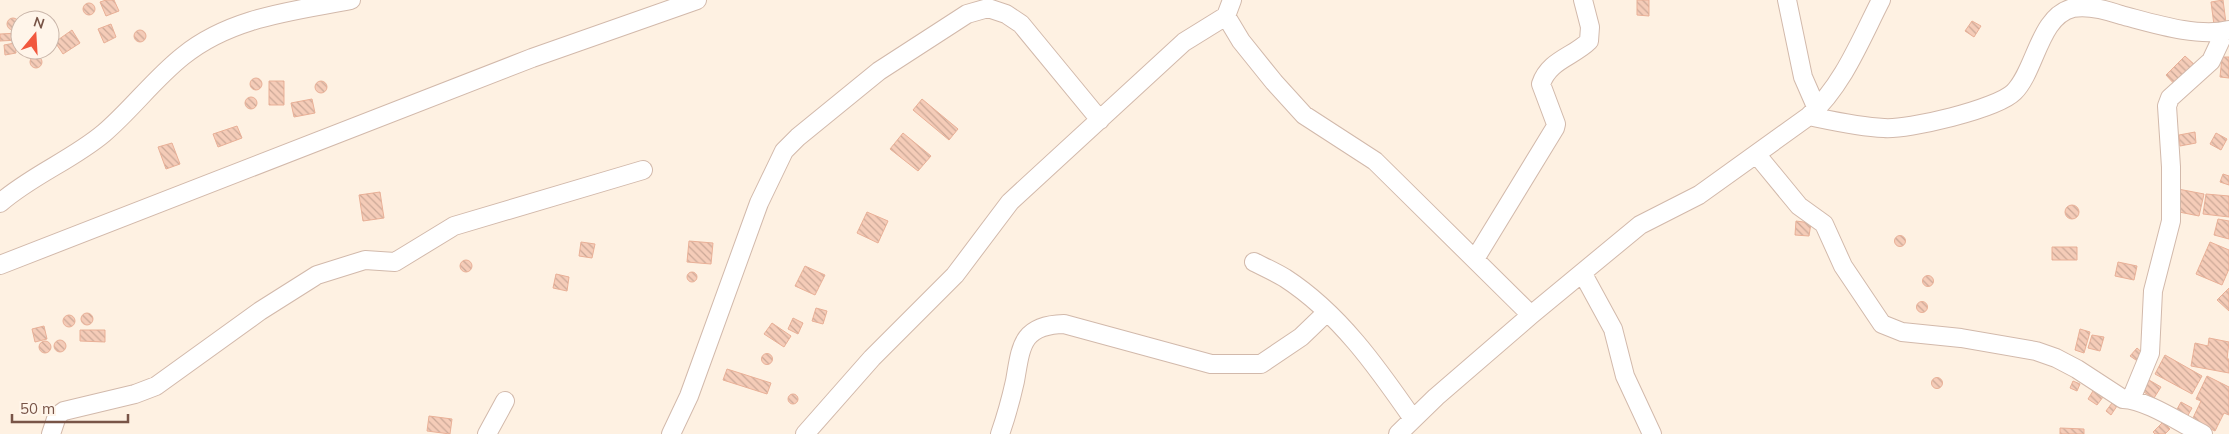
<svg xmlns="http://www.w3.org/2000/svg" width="2229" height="434" font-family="Mulish,sans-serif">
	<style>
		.building { fill: url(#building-back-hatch); stroke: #e9b097 }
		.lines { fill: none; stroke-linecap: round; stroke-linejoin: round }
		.minor-casing { stroke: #d2b9ab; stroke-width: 20 }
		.minor { stroke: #fff; stroke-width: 18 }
	</style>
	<defs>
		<pattern id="building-back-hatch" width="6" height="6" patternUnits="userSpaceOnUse" patternTransform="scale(1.25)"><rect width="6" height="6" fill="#f5ccb8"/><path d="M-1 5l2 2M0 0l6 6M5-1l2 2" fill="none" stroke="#cba897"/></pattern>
	</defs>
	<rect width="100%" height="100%" fill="#fef1e2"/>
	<!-- building -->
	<path class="building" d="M 106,0 L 114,0 L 119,11 L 106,16 L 100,2 Z
		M 1637,0 L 1649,0 L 1649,16 L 1637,15 Z
		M 2223,0 L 2226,23 L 2214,25 L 2211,2 Z
		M83 9a6 6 0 1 1 12 0a6 6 0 1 1-12 0Z
		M7 24a6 6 0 1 1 12 0a6 6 0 1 1-12 0Z
		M 1972,21 L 1981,26 L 1974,37 L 1965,31 Z
		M 111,24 L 116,37 L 104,43 L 98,29 Z
		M134 36a6 6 0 1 1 12 0a6 6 0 1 1-12 0Z
		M 72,30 L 80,43 L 63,54 L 55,42 Z
		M 19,33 L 19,40 L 0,41 L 0,34 Z
		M 15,43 L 16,53 L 5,55 L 4,45 Z
		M30 62a6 6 0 1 1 12 0a6 6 0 1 1-12 0Z
		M 2185,56 L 2196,66 L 2176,86 L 2166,75 Z
		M 2222,57 L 2229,57 L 2229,78 L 2220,77 Z
		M250 84a6 6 0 1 1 12 0a6 6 0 1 1-12 0Z
		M315 87a6 6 0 1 1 12 0a6 6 0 1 1-12 0Z
		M 269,81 L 284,81 L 284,105 L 269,105 Z
		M245 103a6 6 0 1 1 12 0a6 6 0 1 1-12 0Z
		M 312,99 L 315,113 L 294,117 L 291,103 Z
		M 922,99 L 958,129 L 949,140 L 913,110 Z
		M 237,126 L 242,138 L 218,147 L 213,134 Z
		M 2195,132 L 2196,143 L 2180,146 L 2179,135 Z
		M 903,133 L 931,156 L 918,171 L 890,149 Z
		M 2216,133 L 2227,139 L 2221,150 L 2210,144 Z
		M 172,143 L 180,164 L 166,169 L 158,147 Z
		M 2223,174 L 2229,176 L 2229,185 L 2220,182 Z
		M 2178,189 L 2204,194 L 2199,216 L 2174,211 Z
		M 380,192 L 384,218 L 363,221 L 359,195 Z
		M 2206,194 L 2229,196 L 2229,217 L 2203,214 Z
		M2065 212a7 7 0 1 1 14 0a7 7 0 1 1-14 0Z
		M 867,212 L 888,221 L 878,243 L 857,233 Z
		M 2218,219 L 2229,221 L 2229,239 L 2214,235 Z
		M 1796,221 L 1811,223 L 1809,236 L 1795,235 Z
		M1894.5 241a5.5 5.5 0 1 1 11 0a5.5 5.5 0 1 1-11 0Z
		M 689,241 L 713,243 L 711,264 L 687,262 Z
		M 581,242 L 595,244 L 592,258 L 579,256 Z
		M 2210,242 L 2229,250 L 2229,269 L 2222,285 L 2196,274 Z
		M 2052,247 L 2077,247 L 2077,260 L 2052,260 Z
		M460 266a6 6 0 1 1 12 0a6 6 0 1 1-12 0Z
		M 2118,262 L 2137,266 L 2134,280 L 2115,276 Z
		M 805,266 L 825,275 L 815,295 L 795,286 Z
		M687 277a5 5 0 1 1 10 0a5 5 0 1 1-10 0Z
		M 556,274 L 569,277 L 567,291 L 553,288 Z
		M1922.5 281a5.5 5.5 0 1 1 11 0a5.5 5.5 0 1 1-11 0Z
		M 2229,288 L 2229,311 L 2217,300 Z
		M1916.5 307a5.5 5.5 0 1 1 11 0a5.5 5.5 0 1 1-11 0Z
		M 816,308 L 827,311 L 823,324 L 812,321 Z
		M81 319a6 6 0 1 1 12 0a6 6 0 1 1-12 0Z
		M63 321a6 6 0 1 1 12 0a6 6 0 1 1-12 0Z
		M 793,318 L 803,323 L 798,334 L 788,329 Z
		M 772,323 L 791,336 L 784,347 L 764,334 Z
		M 44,326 L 47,339 L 35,342 L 32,329 Z
		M 2080,329 L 2090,332 L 2084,353 L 2075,350 Z
		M 80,330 L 105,330 L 105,342 L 80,341 Z
		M 2092,335 L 2104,337 L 2100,351 L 2088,348 Z
		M 2209,338 L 2229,342 L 2227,359 L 2229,359 L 2229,373 L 2191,366 L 2195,343 L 2208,346 Z
		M54 346a6 6 0 1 1 12 0a6 6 0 1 1-12 0Z
		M39 347a6 6 0 1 1 12 0a6 6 0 1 1-12 0Z
		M 2137,348 L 2145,355 L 2139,362 L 2130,356 Z
		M761.5 359a5.5 5.5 0 1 1 11 0a5.5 5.5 0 1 1-11 0Z
		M 2165,355 L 2202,376 L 2192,394 L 2155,374 Z
		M 727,369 L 771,383 L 767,394 L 723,380 Z
		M 2207,376 L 2229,387 L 2229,415 L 2224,413 L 2215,431 L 2192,420 L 2201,401 L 2196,399 Z
		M1931.5 383a5.5 5.5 0 1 1 11 0a5.5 5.5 0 1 1-11 0Z
		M 2149,380 L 2161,387 L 2154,398 L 2142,391 Z
		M 2073,381 L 2080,384 L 2077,391 L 2070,388 Z
		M 2093,391 L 2103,397 L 2097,405 L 2088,399 Z
		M788 399a5 5 0 1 1 10 0a5 5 0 1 1-10 0Z
		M 2181,402 L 2192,408 L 2187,417 L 2176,411 Z
		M 2112,403 L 2117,406 L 2111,415 L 2106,411 Z
		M 429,416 L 452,419 L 450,434 L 427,431 Z
		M 2163,422 L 2170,429 L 2165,434 L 2155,434 L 2153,432 Z
		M 2060,428 L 2084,429 L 2084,434 L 2060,434 Z"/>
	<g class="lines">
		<!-- minor casing -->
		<g class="minor-casing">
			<path id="minor" d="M 1787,0 L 1803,77 L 1817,109
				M 1226,16 L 1241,41 L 1274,82 L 1304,115 L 1375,161 L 1531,315
				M 1809,116 C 1833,121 1859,127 1884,128 C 1908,130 1997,109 2014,92 C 2036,70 2039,16 2073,8 C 2089,5 2106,10 2121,15 C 2152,23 2198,38 2229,30
				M 1757,155 L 1799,206 L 1824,224 L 1843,266 L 1882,324 L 1902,332 L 1961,338 L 2036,351 L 2056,358 L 2077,369 L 2123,399 C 2147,400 2180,423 2203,434
				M 0,203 C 32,175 72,160 104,133 C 132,109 154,79 183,56 C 231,17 294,11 351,0
				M 1475,259 L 1555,128 L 1556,124 L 1541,84 C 1549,60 1573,57 1589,41 L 1590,27 L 1583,0
				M 1254,262 C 1264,267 1275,272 1285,278 C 1339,313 1377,367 1413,419
				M 0,265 L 532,58 L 697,0
				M 1583,274 L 1613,329 L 1625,376 L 1652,434
				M 2131,399 L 2150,353 L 2153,291 L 2171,221 L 2171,167 L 2167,106 L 2170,98 L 2211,61 L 2225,31
				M 51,434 L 57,416 L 64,411 L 135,394 L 156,386 L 260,311 L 317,275 L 365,260 L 395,262 L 454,226 L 643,170
				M 487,434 L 505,401
				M 671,434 L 689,396 L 759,203 L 784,151 L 798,137 L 879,71 L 967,14 L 988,8 L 1006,14 L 1021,24 L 1100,120
				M 805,434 L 872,358 L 955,275 L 1010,202 L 1184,42 L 1226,16 L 1232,0
				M 1000,434 C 1006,417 1011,399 1015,381 C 1021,347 1021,325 1064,324 L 1211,364 L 1261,364 L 1301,337 L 1327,312
				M 1398,434 L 1436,397 L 1531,315 L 1640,225 L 1699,195 L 1809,116 C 1843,85 1860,41 1881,0"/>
		</g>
		<!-- minor -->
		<use href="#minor" class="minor"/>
	</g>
	<!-- north arrow -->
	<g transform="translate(35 35) rotate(18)"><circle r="24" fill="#fff5ea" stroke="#c9b5a9"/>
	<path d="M0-4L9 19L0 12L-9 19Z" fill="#f1583e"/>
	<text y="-8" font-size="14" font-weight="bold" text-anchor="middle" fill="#785447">N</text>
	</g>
	<!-- scale -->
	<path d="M12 414v8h116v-8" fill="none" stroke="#785447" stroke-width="2.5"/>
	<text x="20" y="414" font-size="15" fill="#785447" stroke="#fff5ea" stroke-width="4" paint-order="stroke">50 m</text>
</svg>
